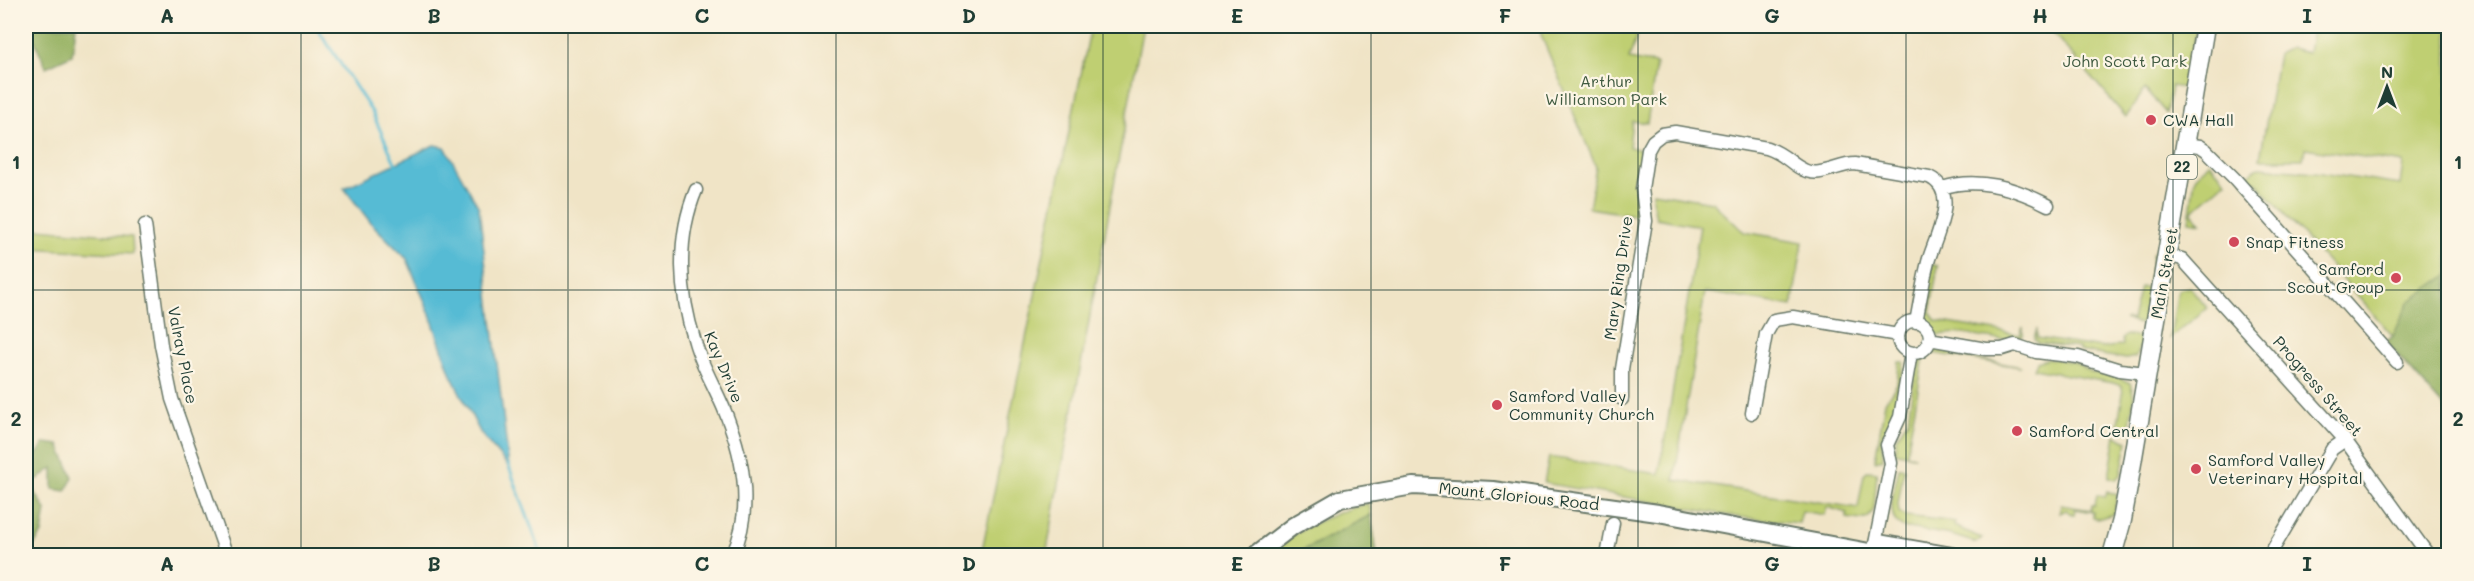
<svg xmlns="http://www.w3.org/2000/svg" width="2474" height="581" font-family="Mali,sans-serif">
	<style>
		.green { fill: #bfcf72; stroke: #6f8653; stroke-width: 1.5 }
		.forest { fill: #97b264; stroke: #5b784c; stroke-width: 1.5 }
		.water { fill: #56bbd4; stroke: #3a7c84; stroke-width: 1.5 }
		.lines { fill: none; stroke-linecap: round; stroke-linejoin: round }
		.stream { stroke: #56bbd4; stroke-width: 3 }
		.street-casing { stroke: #687767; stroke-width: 15 }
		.secondary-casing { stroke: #687767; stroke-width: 20 }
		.primary-casing { stroke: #687767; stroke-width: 21 }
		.street { stroke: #fff; stroke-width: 12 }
		.secondary { stroke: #fff; stroke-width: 16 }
		.primary { stroke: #fff; stroke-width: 18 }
		.grid { fill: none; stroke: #1f3d34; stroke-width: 1.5; stroke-opacity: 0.55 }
		.poi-dot { fill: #d1495b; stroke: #fcf5e5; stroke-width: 2 }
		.labels { text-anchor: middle; stroke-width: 4.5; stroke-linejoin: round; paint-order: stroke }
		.shield { fill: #fcf5e5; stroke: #617469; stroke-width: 1.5 }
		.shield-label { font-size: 15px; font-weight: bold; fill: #1f3d34 }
		.park-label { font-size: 16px; fill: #3f5a40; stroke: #fcf5e5 }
		.poi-label { font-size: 16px; fill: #1f3d34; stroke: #fcf5e5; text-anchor: start }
		.street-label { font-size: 16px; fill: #1f3d34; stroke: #fcf5e5 }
		.neatline { fill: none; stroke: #1f3d34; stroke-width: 2 }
		.grid-label { font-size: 20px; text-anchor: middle; font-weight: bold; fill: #1f3d34 }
	</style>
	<rect width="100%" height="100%" fill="#fcf5e5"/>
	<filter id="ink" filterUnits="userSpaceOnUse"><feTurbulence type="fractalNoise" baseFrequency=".0167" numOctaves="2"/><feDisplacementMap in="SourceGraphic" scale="12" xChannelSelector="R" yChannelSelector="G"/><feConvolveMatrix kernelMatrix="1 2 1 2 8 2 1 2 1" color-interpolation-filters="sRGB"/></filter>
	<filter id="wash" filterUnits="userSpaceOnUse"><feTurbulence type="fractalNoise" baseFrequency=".008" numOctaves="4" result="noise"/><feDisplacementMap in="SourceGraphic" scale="24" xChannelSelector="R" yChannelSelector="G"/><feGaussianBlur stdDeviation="1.35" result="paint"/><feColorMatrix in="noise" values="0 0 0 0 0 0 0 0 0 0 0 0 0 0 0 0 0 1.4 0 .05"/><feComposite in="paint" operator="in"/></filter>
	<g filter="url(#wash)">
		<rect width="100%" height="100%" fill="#f0e4c6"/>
		<!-- green -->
		<path class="green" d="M 1091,26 L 1143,26 L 1046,555 L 981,555 Z
			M 1542,26 L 1640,26 L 1629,59 L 1656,64 L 1647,123 L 1632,121 L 1629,147 L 1643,150 L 1637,198 L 1641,216 L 1589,208 L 1596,167 L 1541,35 Z
			M 2047,26 L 2194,26 L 2196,32 L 2185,88 L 2171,86 L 2166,113 L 2145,89 L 2126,117 Z
			M 2313,26 L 2448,26 L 2448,412 L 2386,342 L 2393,336 L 2255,181 L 2248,186 L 2243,181 L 2256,168 L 2260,167 L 2314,172 L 2400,185 L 2403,163 L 2305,148 L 2303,159 L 2260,159 L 2278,54 L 2290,48 L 2308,52 Z
			M 2209,162 L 2226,181 L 2191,212 L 2201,223 L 2189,221 L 2195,178 Z
			M 1653,192 L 1712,202 L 1744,232 L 1803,242 L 1792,306 L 1705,292 L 1674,480 L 1858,508 L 1864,474 L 1867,471 L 1877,472 L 1874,509 L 1868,518 L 1861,520 L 1847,518 L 1847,513 L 1827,507 L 1825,515 L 1802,511 L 1799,523 L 1738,517 L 1544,483 L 1549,457 L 1659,474 L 1700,226 L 1656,218 L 1652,199 Z
			M 26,228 L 132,237 L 133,254 L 26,248 Z
			M 2153,253 L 2159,254 L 2147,322 L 2140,324 L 2124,319 L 2132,320 L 2140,287 L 2147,288 Z
			M 1931,264 L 1938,266 L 1930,312 L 1936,321 L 2020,335 L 2023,327 L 2023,336 C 1996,347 1966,328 1939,335 C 1915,321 1927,287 1931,264 Z
			M 2190,287 L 2207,308 L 2170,338 L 2178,290 Z
			M 2037,329 L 2037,338 L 2103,348 L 2123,345 L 2122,338 L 2126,335 L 2144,338 L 2135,357 L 2126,359 L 2079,351 L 2079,348 L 2038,343 L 2034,339 Z
			M 1938,347 L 1954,348 L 1958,355 L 2021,367 L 1933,353 L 1923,361 L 1907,452 L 1907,455 L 1915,456 L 1898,453 L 1893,450 L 1896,448 L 1896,438 L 1908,420 L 1915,372 L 1913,371 C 1918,359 1924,351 1938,347 Z
			M 2047,358 L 2074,362 L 2093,373 L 2118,377 L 2130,383 L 2134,397 L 2129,431 L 2117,429 L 2123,394 L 2122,386 L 2113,383 L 2034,369 L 2037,362 Z
			M 1899,362 L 1904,362 L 1897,411 L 1882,439 L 1883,459 L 1875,461 L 1885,402 L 1897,384 Z
			M 2116,435 L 2127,441 L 2121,475 L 2116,479 L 2109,477 Z
			M 1901,467 L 1904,468 L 1898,503 L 1899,512 L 1905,516 L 1955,522 L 1954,526 L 1982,538 L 1976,543 L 1951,535 L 1902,527 C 1883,517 1896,485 1899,468 Z
			M 2107,491 L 2117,495 L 2114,514 L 2097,519 L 2093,518 L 2093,512 L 2075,509 L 2074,515 L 2066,510 L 2060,513 L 2061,505 L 2091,510 L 2092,505 L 2095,505 L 2097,495 L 2105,497 Z
			M 1369,503 L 1371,515 L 1294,555 L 1257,556 C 1293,533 1328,514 1369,503 Z"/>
		<!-- forest -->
		<path class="forest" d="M 26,26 L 76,26 L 72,55 L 46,67 L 29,28 L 26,29 Z
			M 2448,275 L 2448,412 L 2386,342 L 2393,336 L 2409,302 Z
			M 45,443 L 59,445 L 73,477 L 66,491 L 53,489 L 53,468 L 38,479 L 26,482 L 26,469 Z
			M 26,486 L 33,489 L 46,510 L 42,534 L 26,556 Z
			M 1371,515 L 1377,555 L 1294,555 Z"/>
		<!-- water -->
		<path class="water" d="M 434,145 L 445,147 L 479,208 L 509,467 L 481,434 L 451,375 L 430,314 L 407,259 L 371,223 L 344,188 Z"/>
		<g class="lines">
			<!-- stream -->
			<path class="stream" d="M 316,26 L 372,112 L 397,167
				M 508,464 L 542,556"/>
		</g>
	</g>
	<g filter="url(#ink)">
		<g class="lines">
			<!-- street casing -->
			<g class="street-casing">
				<path id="street" d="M 2186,144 L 2200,146 L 2206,150 L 2235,179 L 2397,362
					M 1942,188 C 1978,176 2015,188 2048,205
					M 696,190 C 676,238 679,293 695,342 C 703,370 720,395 729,422 C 745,465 753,512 732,556
					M 145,225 L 161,345 L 172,399 L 227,556
					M 2167,255 L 2182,259 L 2345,440 L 2429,556
					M1898 337a16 16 0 1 1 32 0a16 16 0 1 1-32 0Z
					M 1929,339 L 1986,349 L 2002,349 L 2015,345 L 2036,352 L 2078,357 L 2120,370 L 2146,373
					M 1622,399 L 1622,369 L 1646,221 L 1642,189 L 1648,150 L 1653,141 L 1662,134 L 1675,132 L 1767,148 C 1786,154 1790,164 1804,170 C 1819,178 1839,164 1855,164 L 1929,177 C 1961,192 1935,237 1928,262 C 1923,281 1920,302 1916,322
					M 1752,413 L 1766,334 L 1774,320 L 1793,317 L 1898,335
					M 1874,549 L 1891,463 L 1887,445 L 1900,417 L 1911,353
					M 1607,556 L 1613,523
					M 2269,556 L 2332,449 L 2345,440"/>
			</g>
			<!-- secondary casing -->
			<g class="secondary-casing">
				<path id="secondary" d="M 1878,543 L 1952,556
					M 1254,556 L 1293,526 L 1340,499 L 1413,486 L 1493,490 L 1658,513 L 1891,556"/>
			</g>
			<!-- primary casing -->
			<g class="primary-casing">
				<path id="primary" d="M 2112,556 L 2122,520 L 2128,487 L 2205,26"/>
			</g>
			<!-- street -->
			<use href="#street" class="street"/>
			<!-- secondary -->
			<use href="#secondary" class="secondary"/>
			<!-- primary -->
			<use href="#primary" class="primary"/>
		</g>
	</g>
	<!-- grid -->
	<path class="grid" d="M 301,26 L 301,556M 568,26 L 568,556M 836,26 L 836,556M 1103,26 L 1103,556M 1371,26 L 1371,556M 1638,26 L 1638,556M 1906,26 L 1906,556M 2173,26 L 2173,556M 26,290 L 2448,290"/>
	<!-- markers -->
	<g class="poi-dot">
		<circle cx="2151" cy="120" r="6"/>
		<circle cx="2234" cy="242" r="6"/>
		<circle cx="2396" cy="278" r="6"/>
		<circle cx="1497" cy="405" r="6"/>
		<circle cx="2017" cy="431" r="6"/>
		<circle cx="2196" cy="469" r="6"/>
	</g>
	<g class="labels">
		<!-- shield labels -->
		<rect class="shield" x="2167" y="155" width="30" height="24" rx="4.5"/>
		<g class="shield-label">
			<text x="2182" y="172">22</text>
		</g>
		<!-- park labels -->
		<g class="park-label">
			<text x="2125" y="67">John Scott Park</text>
			<text x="1606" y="87">Arthur<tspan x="1606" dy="18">Williamson Park</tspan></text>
		</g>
		<!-- poi labels -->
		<g class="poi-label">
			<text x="2163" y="126">CWA Hall</text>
			<text x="2246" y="248">Snap Fitness</text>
			<text x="2384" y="275" text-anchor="end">Samford<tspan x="2384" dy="18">Scout Group</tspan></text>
			<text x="1509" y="402">Samford Valley<tspan x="1509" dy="18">Community Church</tspan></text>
			<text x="2029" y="437">Samford Central</text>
			<text x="2208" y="466">Samford Valley<tspan x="2208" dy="18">Veterinary Hospital</tspan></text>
		</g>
		<!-- street labels -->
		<g class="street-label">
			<text transform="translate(2164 273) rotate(-80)" y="6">Main Street</text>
			<text transform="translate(1618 278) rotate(-82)" y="6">Mary Ring Drive</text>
			<text transform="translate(183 355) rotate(79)" y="6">Valray Place</text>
			<text transform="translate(724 367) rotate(67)" y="6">Kay Drive</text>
			<text transform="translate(2318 386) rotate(49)" y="6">Progress Street</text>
			<text transform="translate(1519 496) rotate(6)" y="6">Mount Glorious Road</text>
		</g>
	</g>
	<!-- margin -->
	<rect width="2474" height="581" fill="none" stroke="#fcf5e5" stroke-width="66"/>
	<!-- north arrow -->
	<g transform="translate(2387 87)" stroke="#fcf5e5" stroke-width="4.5" paint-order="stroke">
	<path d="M0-4.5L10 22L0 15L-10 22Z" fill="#1f3d34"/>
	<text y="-9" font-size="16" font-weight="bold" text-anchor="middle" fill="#1f3d34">N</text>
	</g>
	<rect x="33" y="33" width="2408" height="515" class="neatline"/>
	<g class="grid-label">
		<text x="167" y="23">A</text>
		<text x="434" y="23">B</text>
		<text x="702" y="23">C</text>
		<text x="969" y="23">D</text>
		<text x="1237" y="23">E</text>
		<text x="1505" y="23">F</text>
		<text x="1772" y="23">G</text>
		<text x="2040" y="23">H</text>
		<text x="2307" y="23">I</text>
		<text x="16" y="169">1</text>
		<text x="2458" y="169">1</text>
		<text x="16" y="426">2</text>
		<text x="2458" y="426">2</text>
		<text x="167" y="571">A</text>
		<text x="434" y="571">B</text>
		<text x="702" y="571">C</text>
		<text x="969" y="571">D</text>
		<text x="1237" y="571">E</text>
		<text x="1505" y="571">F</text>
		<text x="1772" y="571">G</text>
		<text x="2040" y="571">H</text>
		<text x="2307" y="571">I</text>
	</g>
</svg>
